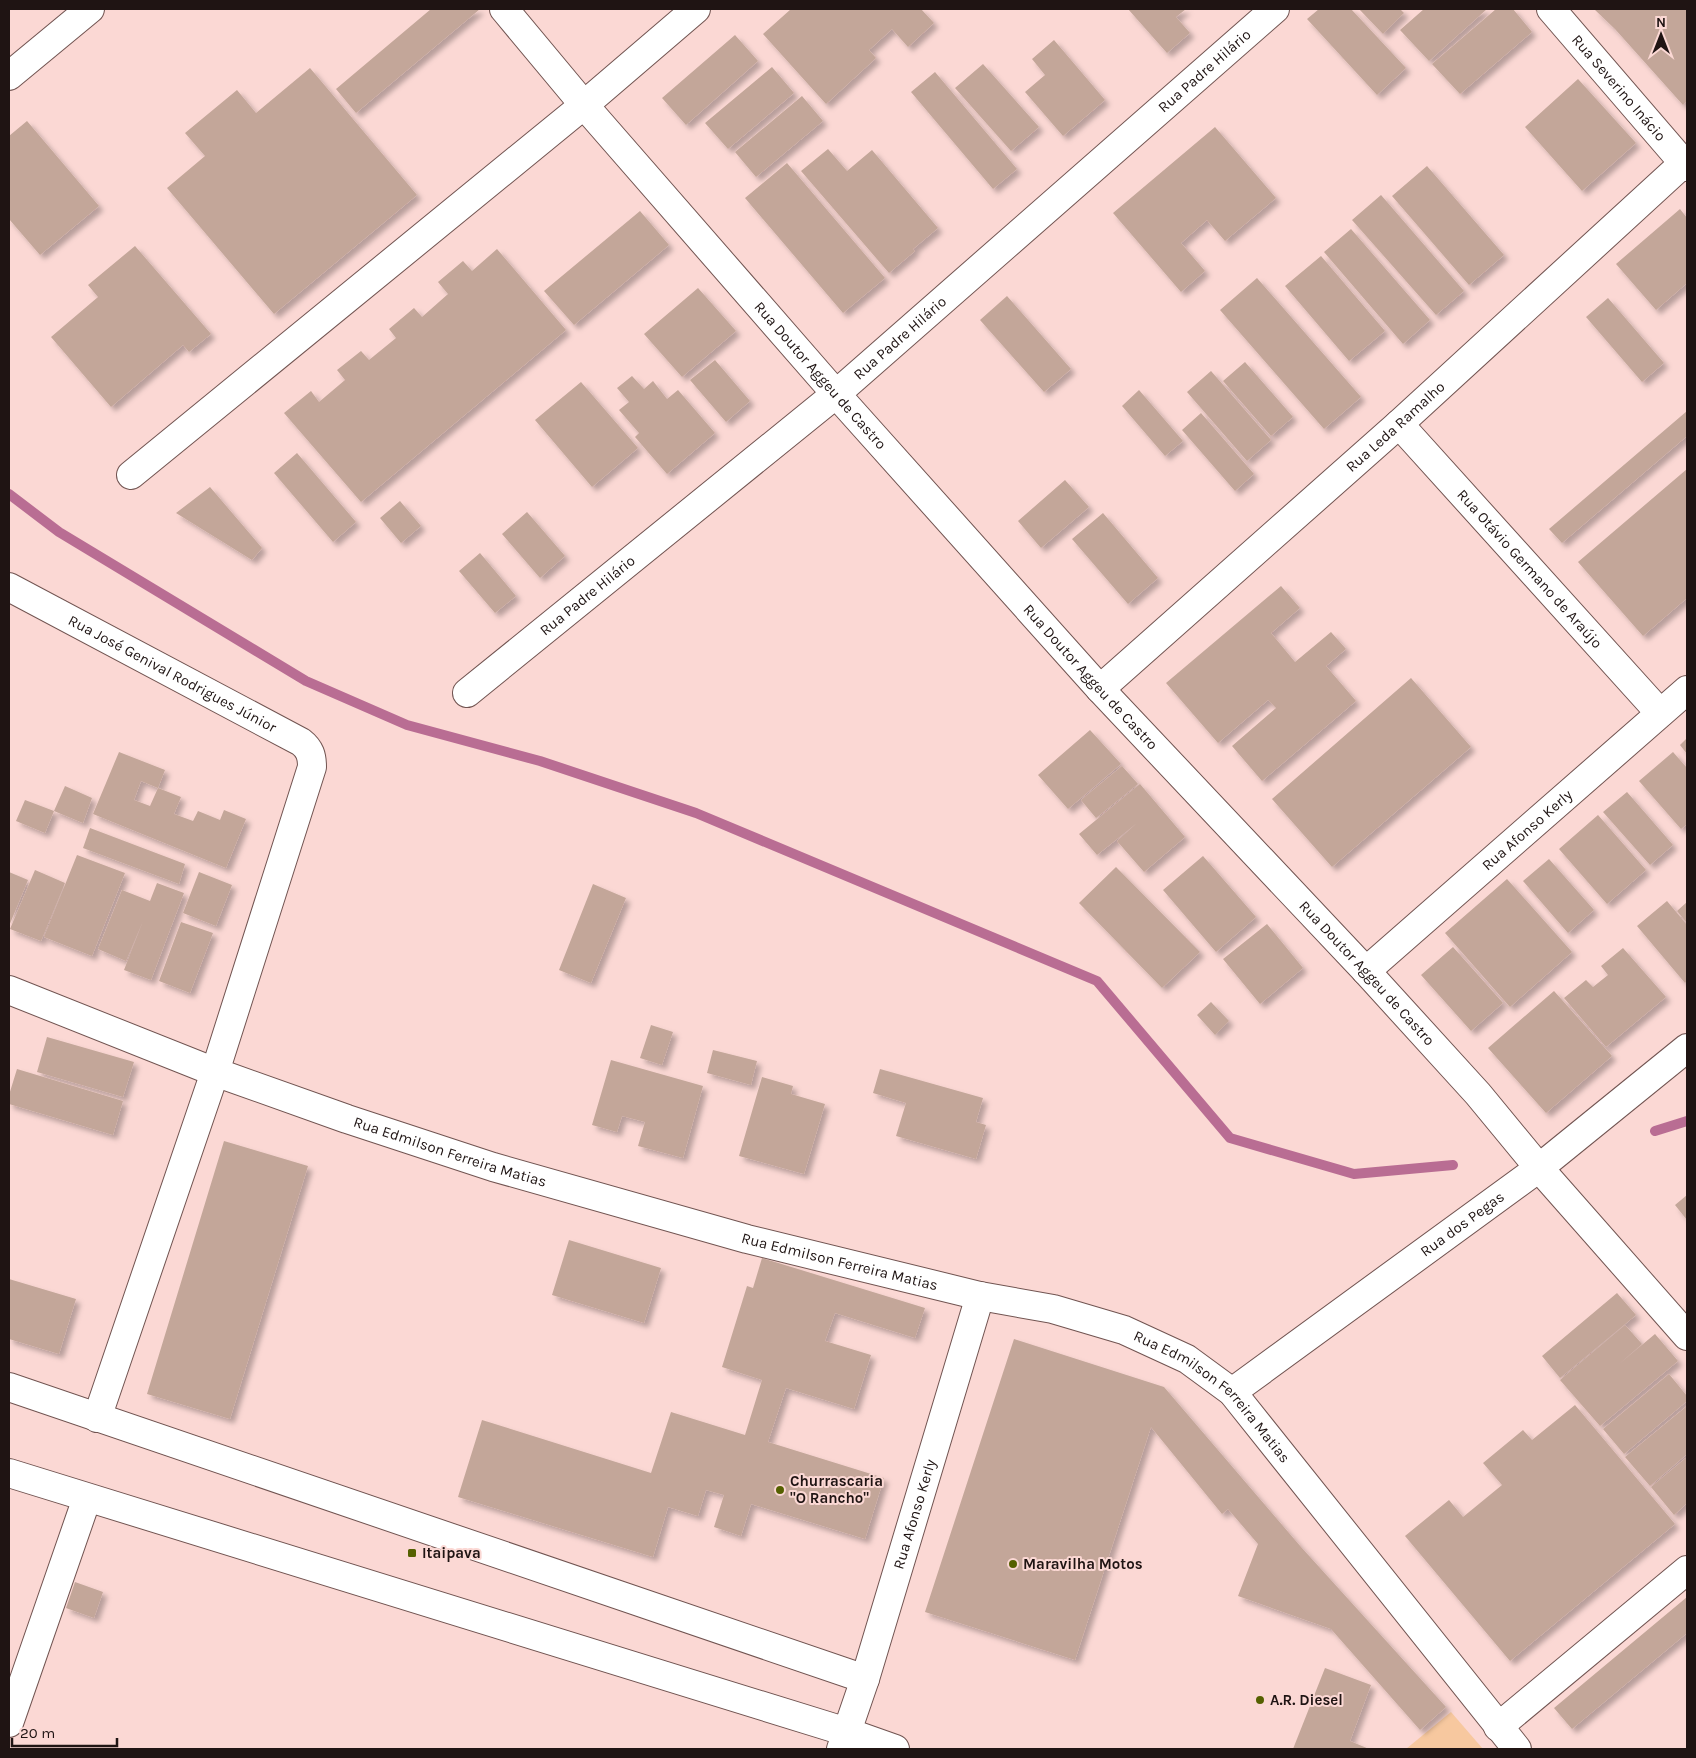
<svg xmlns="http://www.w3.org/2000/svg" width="1696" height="1758" font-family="Karla,sans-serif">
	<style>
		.green { fill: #f7c89f }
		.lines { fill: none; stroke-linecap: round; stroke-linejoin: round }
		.stream { stroke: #b96d93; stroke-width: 10 }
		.building { fill: #c3a699; filter: url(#shadow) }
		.minor-casing { stroke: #715451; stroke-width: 30 }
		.major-casing { stroke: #715451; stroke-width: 30 }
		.minor { stroke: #fff; stroke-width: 28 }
		.major { stroke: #fff; stroke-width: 28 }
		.poi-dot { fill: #556000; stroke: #fbd8d4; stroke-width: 2 }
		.labels { text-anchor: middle; stroke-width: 4; stroke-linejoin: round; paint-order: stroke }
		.street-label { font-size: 15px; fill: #1f1413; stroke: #fbd8d4 }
		.poi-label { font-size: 15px; font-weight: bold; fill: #1f1413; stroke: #fbd8d4; text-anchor: start }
	</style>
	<defs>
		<filter id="shadow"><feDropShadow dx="4.5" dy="4.5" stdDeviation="2.5" flood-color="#0004"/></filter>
	</defs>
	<rect width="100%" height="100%" fill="#fbd8d4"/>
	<!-- green -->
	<path class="green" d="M 1451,1712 L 1483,1749 L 1406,1749 Z"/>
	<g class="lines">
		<!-- stream -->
		<path class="stream" d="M 9,494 L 59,532 L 306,681 L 407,725 L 540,761 L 696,813 L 1097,981 L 1230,1138 L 1354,1174 L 1453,1165
			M 1655,1131 L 1687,1121"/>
	</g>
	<!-- building -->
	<path class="building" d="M 431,9 L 480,9 L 356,113 L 336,89 Z
		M 791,9 L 921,9 L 934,23 L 908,47 L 892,29 L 869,50 L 876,58 L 826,104 L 763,34 Z
		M 1128,9 L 1186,9 L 1176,17 L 1190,33 L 1167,53 Z
		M 1319,9 L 1351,9 L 1406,68 L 1377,95 L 1307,19 Z
		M 1359,9 L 1400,9 L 1404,13 L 1383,34 Z
		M 1424,9 L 1487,9 L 1429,61 L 1400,30 Z
		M 1496,9 L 1513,9 L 1532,32 L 1460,94 L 1432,64 Z
		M 1594,9 L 1687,9 L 1687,101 L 1683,105 L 1615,29 Z
		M 735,35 L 758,61 L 686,125 L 662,98 Z
		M 1054,40 L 1105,100 L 1063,136 L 1025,92 L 1045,75 L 1032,59 Z
		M 983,64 L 1039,127 L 1011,151 L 955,88 Z
		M 772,67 L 794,93 L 728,149 L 705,123 Z
		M 310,68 L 417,195 L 274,314 L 167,188 L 205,156 L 185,133 L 237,90 L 256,113 Z
		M 935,72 L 1017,169 L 993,189 L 911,92 Z
		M 1578,79 L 1636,143 L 1582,191 L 1525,127 Z
		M 802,96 L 823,121 L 756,177 L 735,152 Z
		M 27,121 L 99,206 L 40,255 L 9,219 L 9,136 Z
		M 1215,127 L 1276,198 L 1225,241 L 1207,220 L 1181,243 L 1205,271 L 1181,292 L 1113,213 Z
		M 828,149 L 847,171 L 872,150 L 938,228 L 913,249 L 915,251 L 889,273 L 801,171 Z
		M 787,163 L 885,278 L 843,313 L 745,198 Z
		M 1427,166 L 1504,255 L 1469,285 L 1392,196 Z
		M 1381,195 L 1464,291 L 1436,315 L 1352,220 Z
		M 1680,209 L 1687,218 L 1687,283 L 1656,310 L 1616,264 Z
		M 640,211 L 669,245 L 574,325 L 544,291 Z
		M 1351,229 L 1430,320 L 1403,344 L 1324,252 Z
		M 135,246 L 211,334 L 189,352 L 183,345 L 111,407 L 51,337 L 98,297 L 88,285 Z
		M 497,249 L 566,330 L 361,502 L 284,413 L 311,391 L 319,402 L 345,380 L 337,370 L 361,351 L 369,360 L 396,338 L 389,329 L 414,308 L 422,317 L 448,294 L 438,282 L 463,261 L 472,271 Z
		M 1321,256 L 1385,331 L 1349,361 L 1285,286 Z
		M 1257,278 L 1361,397 L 1324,429 L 1220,310 Z
		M 698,288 L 736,331 L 682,377 L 644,334 Z
		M 1007,296 L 1071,369 L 1044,392 L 980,320 Z
		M 1608,298 L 1664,363 L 1642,382 L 1586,317 Z
		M 715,360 L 750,401 L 726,422 L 690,380 Z
		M 1245,362 L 1293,417 L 1271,436 L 1223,381 Z
		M 1211,371 L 1271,440 L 1247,461 L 1187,392 Z
		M 632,376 L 644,389 L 653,381 L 667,399 L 678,390 L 715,433 L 667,474 L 635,437 L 639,433 L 619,410 L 629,402 L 617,388 Z
		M 581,382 L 638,448 L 592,487 L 535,420 Z
		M 1139,390 L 1183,441 L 1165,456 L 1122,406 Z
		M 1687,411 L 1687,436 L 1562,543 L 1549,529 Z
		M 1201,413 L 1254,474 L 1235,491 L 1182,430 Z
		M 297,453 L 356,522 L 333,542 L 274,473 Z
		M 1687,469 L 1687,598 L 1643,636 L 1578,562 Z
		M 1065,480 L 1089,507 L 1041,548 L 1018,521 Z
		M 210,487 L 262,548 L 252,560 L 176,513 Z
		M 400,501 L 421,526 L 401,543 L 380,518 Z
		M 527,512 L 565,556 L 540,578 L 502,534 Z
		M 1103,513 L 1158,578 L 1128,604 L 1072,539 Z
		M 480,553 L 516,596 L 495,613 L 459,571 Z
		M 1281,586 L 1300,608 L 1271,633 L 1295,662 L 1331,632 L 1346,649 L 1326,666 L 1356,701 L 1262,781 L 1232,746 L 1276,708 L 1268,700 L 1218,743 L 1166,683 Z
		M 1411,678 L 1471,747 L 1332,867 L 1272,799 Z
		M 1090,730 L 1121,764 L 1068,809 L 1038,775 Z
		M 1687,738 L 1687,754 L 1680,745 Z
		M 119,752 L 165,770 L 158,788 L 141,781 L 134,800 L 150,806 L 158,788 L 181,797 L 174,814 L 193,821 L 198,811 L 220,820 L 224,810 L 246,819 L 226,868 L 93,814 Z
		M 1673,752 L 1687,768 L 1687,824 L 1681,829 L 1639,781 Z
		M 1122,766 L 1138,784 L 1096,818 L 1081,800 Z
		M 1140,784 L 1185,837 L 1144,872 L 1117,841 L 1137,823 L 1097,855 L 1079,834 Z
		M 65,786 L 92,798 L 83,823 L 54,811 Z
		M 1627,792 L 1673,845 L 1650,865 L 1603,812 Z
		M 25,800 L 54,811 L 45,833 L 16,821 Z
		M 1598,815 L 1646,870 L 1607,904 L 1559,849 Z
		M 90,828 L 185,864 L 179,884 L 83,848 Z
		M 77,855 L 125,873 L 92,956 L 44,937 Z
		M 1203,856 L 1256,917 L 1216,952 L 1163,890 Z
		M 1549,859 L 1594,910 L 1568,933 L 1523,881 Z
		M 1116,867 L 1200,952 L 1162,988 L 1079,903 Z
		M 35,870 L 65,883 L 41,941 L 10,929 Z
		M 9,872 L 28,880 L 9,926 Z
		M 199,872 L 232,885 L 216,926 L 183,913 Z
		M 1507,879 L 1572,952 L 1510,1007 L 1445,933 Z
		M 157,883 L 184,893 L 151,980 L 124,970 L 143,921 L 126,961 L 98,949 L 122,890 L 150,901 Z
		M 593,884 L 626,898 L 591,983 L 559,970 Z
		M 1667,901 L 1687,925 L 1687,981 L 1685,983 L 1637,926 Z
		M 1687,902 L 1687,923 L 1677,911 Z
		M 181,922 L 213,933 L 190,993 L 159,981 Z
		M 1267,924 L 1303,968 L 1260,1004 L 1223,959 Z
		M 1453,947 L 1503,1003 L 1471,1031 L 1421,975 Z
		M 1623,948 L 1666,997 L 1606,1047 L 1564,998 L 1586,980 L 1593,987 L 1608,975 L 1601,966 Z
		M 1554,991 L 1612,1056 L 1546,1113 L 1488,1048 Z
		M 1211,1002 L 1229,1021 L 1215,1035 L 1197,1015 Z
		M 651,1025 L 673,1032 L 662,1065 L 640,1058 Z
		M 47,1037 L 134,1062 L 123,1097 L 37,1072 Z
		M 713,1050 L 757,1061 L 751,1085 L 707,1073 Z
		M 611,1060 L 703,1086 L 683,1158 L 638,1146 L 645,1122 L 622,1116 L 617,1132 L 592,1125 Z
		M 17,1069 L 123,1101 L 113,1135 L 9,1104 L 9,1095 Z
		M 880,1069 L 983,1098 L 976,1122 L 986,1125 L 976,1159 L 896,1136 L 906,1103 L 873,1093 Z
		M 762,1077 L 793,1086 L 791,1094 L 825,1104 L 804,1174 L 739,1156 Z
		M 224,1141 L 308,1166 L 230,1419 L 147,1394 Z
		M 1687,1195 L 1687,1220 L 1675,1205 Z
		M 569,1240 L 661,1268 L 644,1323 L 552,1295 Z
		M 762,1258 L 925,1308 L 915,1338 L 835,1313 L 825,1341 L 871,1355 L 854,1409 L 786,1388 L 768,1442 L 884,1478 L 865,1539 L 751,1504 L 741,1536 L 714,1527 L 724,1495 L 706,1490 L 698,1516 L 668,1507 L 653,1557 L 458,1497 L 482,1420 L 651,1473 L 671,1412 L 745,1435 L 762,1380 L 722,1367 L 747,1286 L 753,1288 Z
		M 9,1279 L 76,1299 L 59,1354 L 9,1339 Z
		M 1617,1293 L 1636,1315 L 1560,1378 L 1542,1356 Z
		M 1625,1325 L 1642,1344 L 1618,1365 L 1655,1334 L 1678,1361 L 1600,1426 L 1560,1380 Z
		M 1014,1339 L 1164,1387 L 1301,1547 L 1446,1707 L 1420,1730 L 1331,1629 L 1238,1596 L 1258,1544 L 1228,1509 L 1222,1514 L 1151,1427 L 1075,1660 L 925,1612 Z
		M 1669,1374 L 1687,1396 L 1687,1401 L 1624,1454 L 1603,1429 Z
		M 1575,1405 L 1675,1524 L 1510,1661 L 1405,1536 L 1449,1500 L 1463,1517 L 1502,1485 L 1483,1463 L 1523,1430 L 1532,1440 Z
		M 1687,1406 L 1687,1454 L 1650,1486 L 1625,1457 Z
		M 1687,1457 L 1687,1503 L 1674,1515 L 1651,1487 Z
		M 75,1582 L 103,1592 L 94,1618 L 66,1608 Z
		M 1687,1597 L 1687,1633 L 1572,1729 L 1554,1708 Z
		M 1325,1668 L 1371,1685 L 1350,1741 L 1369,1749 L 1293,1749 Z"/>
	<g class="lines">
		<!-- minor casing -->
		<g class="minor-casing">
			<g id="minor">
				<path id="s1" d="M 504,9 L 584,105 L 836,394 L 1100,689 L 1366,971 L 1478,1094 L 1539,1168 L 1687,1336"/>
				<path id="s2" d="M 1551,9 L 1687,167"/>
				<path d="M 9,76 L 90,9"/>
				<path id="s3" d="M 1399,424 L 1660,713"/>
				<path d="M 131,475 L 584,105 L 696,9"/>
				<path id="s4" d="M 9,587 L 301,742 C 310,749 312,756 312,767 L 215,1072 L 97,1418"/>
				<path id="s5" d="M 1100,689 L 1399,424 L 1687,160"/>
				<path id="s6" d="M 467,693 L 836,394 L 1275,9"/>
				<path id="s7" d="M 1366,971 L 1687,690"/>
				<path id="s8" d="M 9,990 L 215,1072 L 347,1119 L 493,1167 L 747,1239 L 980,1296 L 1053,1309 L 1124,1330 L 1187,1359 L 1232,1392 L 1517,1749"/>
				<path d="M 9,1387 L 865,1679"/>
				<path id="s9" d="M 1232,1392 L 1539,1168 L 1687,1048"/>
				<path d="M 9,1723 L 87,1498"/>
				<path d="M 1498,1727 L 1687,1570"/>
				<path id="s10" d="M 841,1749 L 865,1679 L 980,1296"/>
			</g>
		</g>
		<!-- major casing -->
		<g class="major-casing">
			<path id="major" d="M 9,1473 L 847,1732 L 895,1749"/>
		</g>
		<!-- minor -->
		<use href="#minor" class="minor"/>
		<!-- major -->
		<use href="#major" class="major"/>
	</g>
	<!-- markers -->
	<g class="poi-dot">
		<circle cx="780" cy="1490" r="5"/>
		<rect x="407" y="1548" width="10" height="10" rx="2.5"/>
		<circle cx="1013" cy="1564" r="5"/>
		<circle cx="1260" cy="1700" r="5"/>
	</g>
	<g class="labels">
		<!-- street labels -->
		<g class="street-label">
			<text dy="5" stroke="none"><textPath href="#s6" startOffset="965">Rua Padre Hilário</textPath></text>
			<text dy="5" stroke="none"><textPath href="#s2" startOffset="104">Rua Severino Inácio</textPath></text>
			<text dy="5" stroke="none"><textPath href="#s6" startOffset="560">Rua Padre Hilário</textPath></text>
			<text dy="5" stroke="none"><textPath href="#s1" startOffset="484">Rua Doutor Aggeu de Castro</textPath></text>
			<text dy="5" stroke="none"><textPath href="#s5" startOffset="395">Rua Leda Ramalho</textPath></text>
			<text dy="5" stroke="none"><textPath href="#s3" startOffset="195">Rua Otávio Germano de Araújo</textPath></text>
			<text dy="5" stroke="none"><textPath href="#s6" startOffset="155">Rua Padre Hilário</textPath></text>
			<text dy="5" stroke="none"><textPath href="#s4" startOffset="185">Rua José Genival Rodrigues Júnior</textPath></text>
			<text dy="5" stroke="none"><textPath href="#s1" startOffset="889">Rua Doutor Aggeu de Castro</textPath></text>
			<text dy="5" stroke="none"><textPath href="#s7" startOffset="214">Rua Afonso Kerly</textPath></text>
			<text dy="5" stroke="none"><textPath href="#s1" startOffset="1294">Rua Doutor Aggeu de Castro</textPath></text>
			<text dy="5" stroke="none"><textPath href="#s8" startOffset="470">Rua Edmilson Ferreira Matias</textPath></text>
			<text dy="5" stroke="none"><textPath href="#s9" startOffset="285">Rua dos Pegas</textPath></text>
			<text dy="5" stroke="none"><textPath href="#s8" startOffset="875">Rua Edmilson Ferreira Matias</textPath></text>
			<text dy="5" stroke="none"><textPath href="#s8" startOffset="1280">Rua Edmilson Ferreira Matias</textPath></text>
			<text dy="5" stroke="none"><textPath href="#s10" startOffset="246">Rua Afonso Kerly</textPath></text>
		</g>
		<!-- poi labels -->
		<g class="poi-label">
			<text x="790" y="1486">Churrascaria<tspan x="790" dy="17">"O Rancho"</tspan></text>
			<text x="422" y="1558">Itaipava</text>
			<text x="1023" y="1569">Maravilha Motos</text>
			<text x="1270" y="1705">A.R. Diesel</text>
		</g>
	</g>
	<!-- border -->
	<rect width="1696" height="1758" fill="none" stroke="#1f1413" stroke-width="20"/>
	<!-- north arrow -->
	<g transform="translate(1661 35)" stroke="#fbd8d4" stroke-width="4" paint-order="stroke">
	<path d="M0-4L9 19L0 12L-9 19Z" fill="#1f1413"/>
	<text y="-8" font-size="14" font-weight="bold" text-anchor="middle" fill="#1f1413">N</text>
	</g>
	<!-- scale -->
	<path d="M12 1738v8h105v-8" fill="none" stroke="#1f1413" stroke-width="2.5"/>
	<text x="20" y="1738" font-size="15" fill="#1f1413" stroke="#fbd8d4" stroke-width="4" paint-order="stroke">20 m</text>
</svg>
